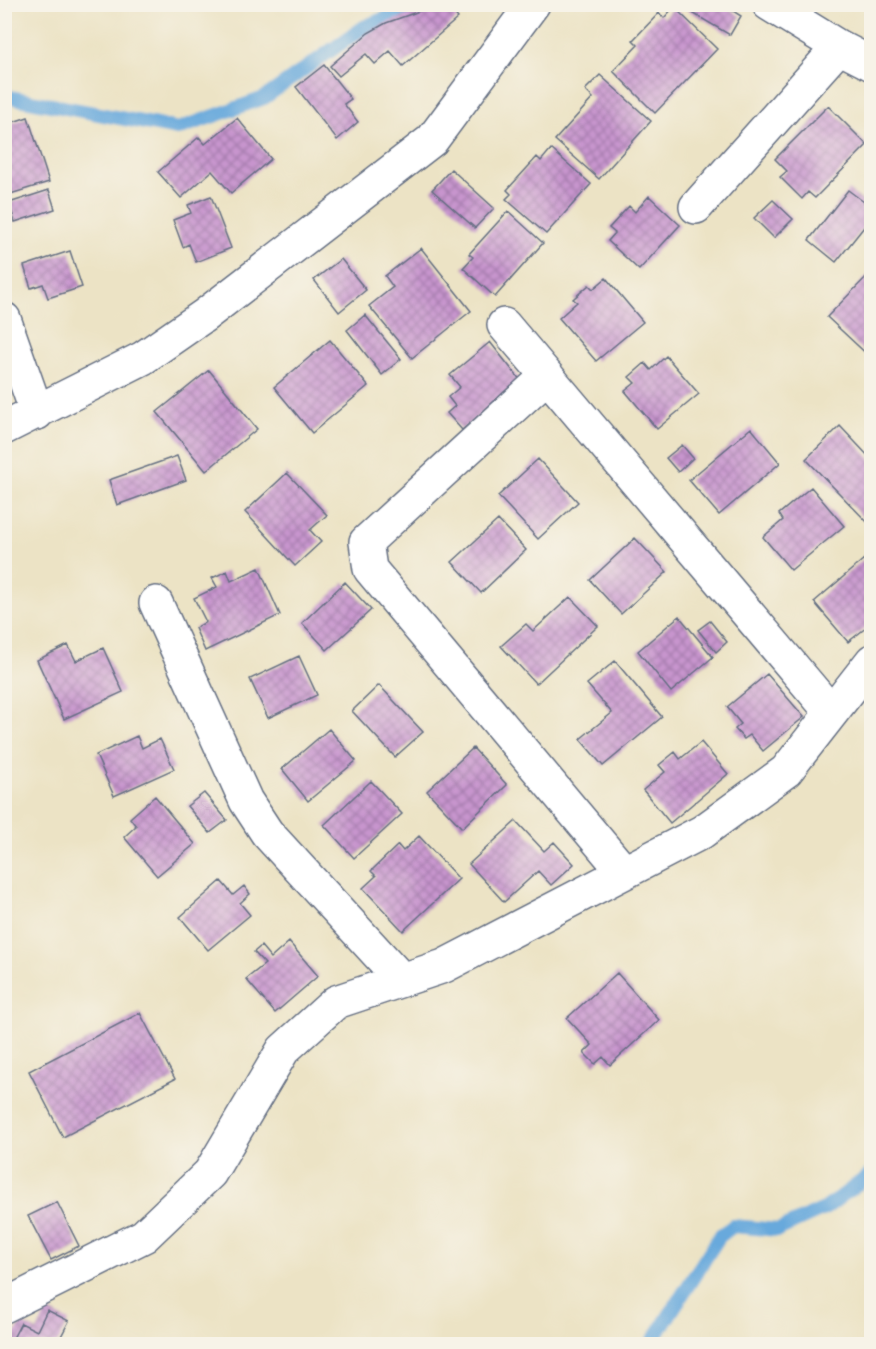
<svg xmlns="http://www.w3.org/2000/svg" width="876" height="1349" font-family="Caveat,sans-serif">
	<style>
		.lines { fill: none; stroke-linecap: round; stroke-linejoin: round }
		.stream { stroke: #68a9dc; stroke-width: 14 }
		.building { fill: url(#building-cross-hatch) }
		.minor-casing { stroke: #646e82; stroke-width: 36 }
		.minor { stroke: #fff; stroke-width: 33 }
	</style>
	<defs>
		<pattern id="building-cross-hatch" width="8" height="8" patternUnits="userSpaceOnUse" patternTransform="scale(1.5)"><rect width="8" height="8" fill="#c895ce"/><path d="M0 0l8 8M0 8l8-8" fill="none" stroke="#a27aaa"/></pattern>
	</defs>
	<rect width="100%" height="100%" fill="#f7f3e8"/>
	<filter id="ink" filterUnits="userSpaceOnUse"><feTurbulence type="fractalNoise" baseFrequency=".0167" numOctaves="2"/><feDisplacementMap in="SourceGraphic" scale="12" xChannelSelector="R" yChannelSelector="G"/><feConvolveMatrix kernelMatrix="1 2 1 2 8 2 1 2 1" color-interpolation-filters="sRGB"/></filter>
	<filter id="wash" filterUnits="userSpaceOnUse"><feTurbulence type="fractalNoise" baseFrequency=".008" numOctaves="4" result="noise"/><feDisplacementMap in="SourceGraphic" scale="24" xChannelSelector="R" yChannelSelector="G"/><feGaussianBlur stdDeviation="1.35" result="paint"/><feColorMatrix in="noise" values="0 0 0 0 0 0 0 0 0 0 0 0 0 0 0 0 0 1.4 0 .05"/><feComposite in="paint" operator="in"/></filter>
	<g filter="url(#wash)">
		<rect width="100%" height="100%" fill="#ece3c5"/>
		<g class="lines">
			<!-- stream -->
			<path class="stream" d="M 4,96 L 178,129 L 264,98 L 364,27 L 419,4
				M 651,1344 L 719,1237 L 733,1226 L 778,1230 L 826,1208 L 872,1173"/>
		</g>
		<g id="blocks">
			<!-- building -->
			<path class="building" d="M 439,4 L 446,4 L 458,18 L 403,66 L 390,51 L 375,64 L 366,54 L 339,76 L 330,66 L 368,33 L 386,23 Z
				M 677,4 L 722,4 L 741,16 L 730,35 Z
				M 674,7 L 717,49 L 655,113 L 613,71 L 638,45 L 633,40 L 659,13 L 664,18 Z
				M 324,65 L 351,99 L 344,104 L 358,122 L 337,140 L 296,87 Z
				M 600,75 L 651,121 L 599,179 L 555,140 L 593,98 L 585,90 Z
				M 828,106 L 867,145 L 815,198 L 808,192 L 802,199 L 780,177 L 787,171 L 775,159 Z
				M 28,117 L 49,182 L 4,196 L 4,125 Z
				M 237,118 L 271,159 L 231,193 L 212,171 L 181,198 L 158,172 L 199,137 L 205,144 Z
				M 551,149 L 591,184 L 546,234 L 506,199 L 511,194 L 507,190 L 537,157 L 541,161 Z
				M 451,169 L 494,208 L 475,228 L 432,190 Z
				M 49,190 L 55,209 L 15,222 L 9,203 Z
				M 848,190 L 872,208 L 872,217 L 836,262 L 809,240 Z
				M 211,196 L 231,248 L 196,262 L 189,244 L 183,247 L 173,220 L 191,213 L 188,205 Z
				M 649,196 L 680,225 L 639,270 L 608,241 L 615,233 L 609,228 L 629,206 L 635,212 Z
				M 773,200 L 793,219 L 774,238 L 754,218 Z
				M 508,211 L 543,243 L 495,297 L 463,268 L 473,257 L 469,254 Z
				M 421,248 L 471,311 L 412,358 L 369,306 L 393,287 L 385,276 Z
				M 70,251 L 82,287 L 48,298 L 43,284 L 31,288 L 24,266 Z
				M 341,259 L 366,290 L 339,312 L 314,280 Z
				M 872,271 L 872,359 L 827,317 Z
				M 606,278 L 643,322 L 596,361 L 559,318 L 577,302 L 573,299 L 589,285 L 593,289 Z
				M 365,315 L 401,359 L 382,375 L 347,330 Z
				M 330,340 L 368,386 L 312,433 L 274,387 Z
				M 490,342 L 521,381 L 462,430 L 447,413 L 455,406 L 448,397 L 460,387 L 450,375 Z
				M 666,356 L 699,394 L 657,429 L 625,391 L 635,383 L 629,377 L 645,363 L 651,370 Z
				M 209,370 L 257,429 L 206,471 L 157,412 Z
				M 840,426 L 872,460 L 872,527 L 806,459 Z
				M 751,428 L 780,463 L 719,515 L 689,480 Z
				M 682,445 L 693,458 L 678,472 L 666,458 Z
				M 177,456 L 186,480 L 117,505 L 109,480 Z
				M 538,459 L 578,502 L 538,539 L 498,496 Z
				M 287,473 L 327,515 L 310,530 L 321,542 L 295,566 L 245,512 Z
				M 811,487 L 844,526 L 791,570 L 763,537 L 783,520 L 779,514 Z
				M 498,520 L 526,550 L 481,593 L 452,562 Z
				M 635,538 L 667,572 L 621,614 L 590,580 Z
				M 864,559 L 872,568 L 872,623 L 848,642 L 814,602 Z
				M 259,568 L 280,615 L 205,651 L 195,628 L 206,622 L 194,598 L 217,587 L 212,578 L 227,571 L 231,581 Z
				M 345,582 L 371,610 L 327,650 L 302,623 Z
				M 570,597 L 598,626 L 536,684 L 501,646 L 526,624 L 533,631 Z
				M 679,616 L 713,657 L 671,692 L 638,651 Z
				M 710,621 L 727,642 L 716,652 L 698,630 Z
				M 68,645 L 76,661 L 103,648 L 123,692 L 64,719 L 37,660 Z
				M 299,656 L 317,695 L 268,718 L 250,679 Z
				M 615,661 L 662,717 L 603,766 L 580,739 L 612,713 L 587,684 Z
				M 767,674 L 804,717 L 763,751 L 750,735 L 744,739 L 735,729 L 741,724 L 727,707 Z
				M 379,685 L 423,732 L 395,757 L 352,711 Z
				M 329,729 L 356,761 L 308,801 L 282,769 Z
				M 137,736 L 142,748 L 160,739 L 174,769 L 114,796 L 96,755 Z
				M 701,742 L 728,774 L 670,823 L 643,790 L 665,772 L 659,765 L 675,752 L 680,759 Z
				M 473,748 L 507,785 L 462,828 L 427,791 Z
				M 371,781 L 402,814 L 354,858 L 324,825 Z
				M 204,793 L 227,820 L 210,833 L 187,806 Z
				M 155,796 L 195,844 L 157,876 L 124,837 L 136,826 L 130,818 Z
				M 516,821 L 544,851 L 554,842 L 574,864 L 551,885 L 538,871 L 504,902 L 469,864 Z
				M 419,836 L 459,879 L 403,931 L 363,888 L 376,876 L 371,871 L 398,845 L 403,851 Z
				M 221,881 L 233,895 L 244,886 L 250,894 L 240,903 L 250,915 L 208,950 L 180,917 Z
				M 289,942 L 318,976 L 275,1013 L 246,979 L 265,964 L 254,952 L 261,946 L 271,958 Z
				M 617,973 L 659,1020 L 610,1065 L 603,1057 L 595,1064 L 584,1053 L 592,1045 L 567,1018 Z
				M 140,1013 L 175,1079 L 63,1137 L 29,1071 Z
				M 57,1202 L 79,1246 L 51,1260 L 28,1216 Z
				M 47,1310 L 69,1321 L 57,1344 L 10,1344 L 21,1323 L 37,1331 Z"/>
		</g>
	</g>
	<g filter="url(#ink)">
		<use href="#blocks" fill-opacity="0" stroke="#646e82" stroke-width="1.5"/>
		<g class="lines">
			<!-- minor casing -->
			<g class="minor-casing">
				<path id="minor" d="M 769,4 L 839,47 L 872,64
					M 696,207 L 839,47
					M 4,319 L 37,413
					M 504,325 L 831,712
					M 547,376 L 366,542 L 370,569 L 624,872
					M 4,428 L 143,358 L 205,315 L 432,140 L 533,4
					M 156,603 L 246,801 L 267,833 L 402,980
					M 4,1306 L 144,1236 L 210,1173 L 283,1050 L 336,1002 L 444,966 L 702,832 L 786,771 L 872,661"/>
			</g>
			<!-- minor -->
			<use href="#minor" class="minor"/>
		</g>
	</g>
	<!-- margin -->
	<rect width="876" height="1349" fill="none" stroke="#f7f3e8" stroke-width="24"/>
</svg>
